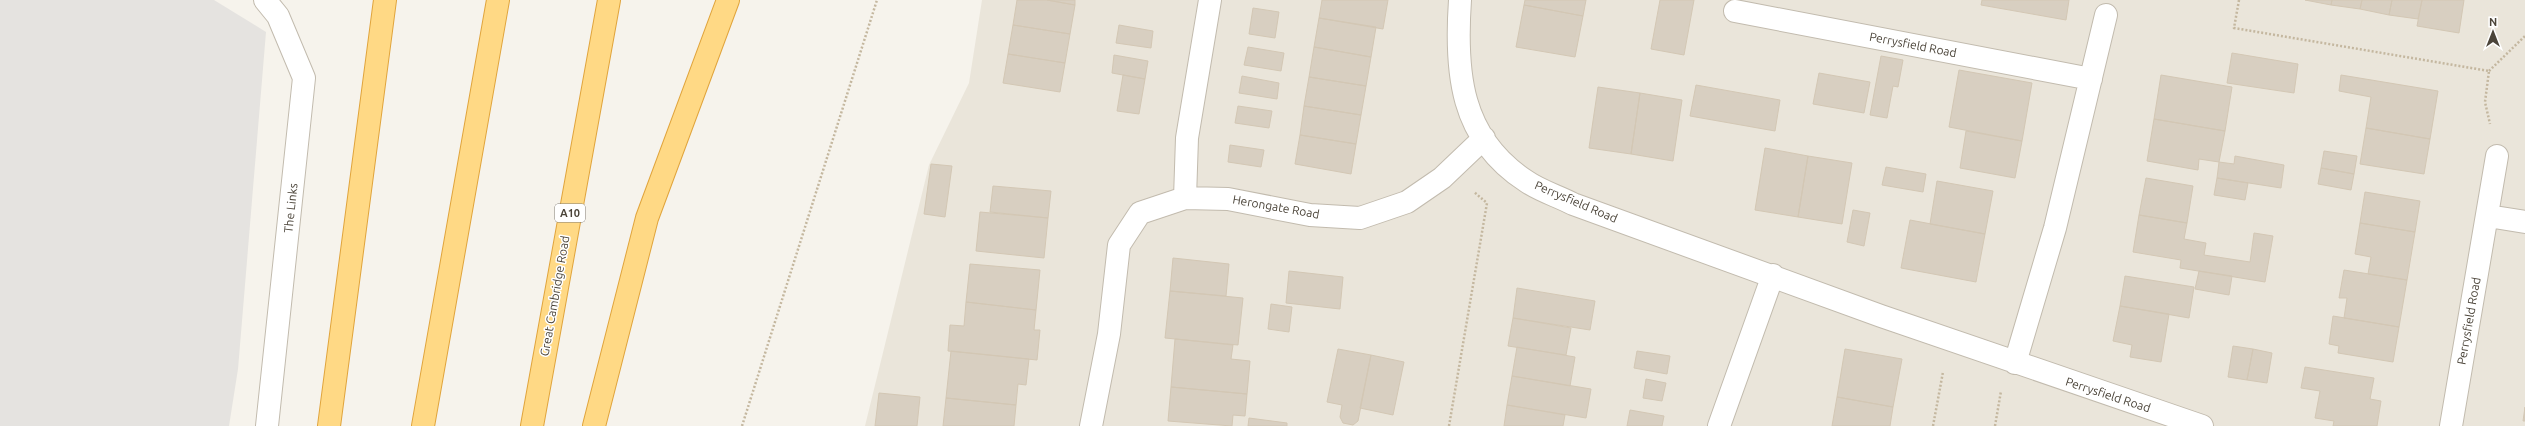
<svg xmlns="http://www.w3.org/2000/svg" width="2525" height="426" font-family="Ubuntu,sans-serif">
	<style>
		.residential { fill: #eae5da }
		.parking { fill: #e5e3e0 }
		.building { fill: #d8cfc1; stroke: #d3c7b4 }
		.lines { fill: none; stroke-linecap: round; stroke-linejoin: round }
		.minor-casing { stroke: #c2bbae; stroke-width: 24 }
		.trunk-casing { stroke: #e0a43c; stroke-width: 24 }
		.path { stroke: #c4b79f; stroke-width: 2.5; stroke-dasharray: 2 2; stroke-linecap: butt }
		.minor { stroke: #fff; stroke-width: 22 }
		.trunk { stroke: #ffd985; stroke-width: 22 }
		.labels { text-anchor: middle; stroke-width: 3; stroke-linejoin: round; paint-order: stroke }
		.shield { fill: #fff; stroke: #817c74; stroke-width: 1 }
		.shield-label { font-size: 11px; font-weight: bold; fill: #4b4439 }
		.street-label { font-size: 12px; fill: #4b4439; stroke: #fff }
	</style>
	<rect width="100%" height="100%" fill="#f6f3ec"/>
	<!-- residential -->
	<path class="residential" d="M 982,0 L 2525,0 L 2525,426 L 865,426 L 929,165 L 969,83 Z"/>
	<!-- parking -->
	<path class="parking" d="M 0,0 L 214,0 L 266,32 L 238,369 L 229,426 L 0,426 Z"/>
	<!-- building -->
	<path class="building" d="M 1017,0 L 1047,0 L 1075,5 L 1070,34 L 1013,25 Z
		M 1047,0 L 1075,0 L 1075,5 Z
		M 1322,0 L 1388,0 L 1383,29 L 1319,18 Z
		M 1525,0 L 1586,0 L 1583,16 L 1524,5 Z
		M 1660,0 L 1694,0 L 1684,55 L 1651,49 Z
		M 1982,0 L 2069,0 L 2066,20 L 1981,5 Z
		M 2305,0 L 2332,0 L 2331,5 Z
		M 2332,0 L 2362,0 L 2360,9 L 2331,5 Z
		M 2362,0 L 2392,0 L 2389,15 L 2360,9 Z
		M 2392,0 L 2422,0 L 2418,19 L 2389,15 Z
		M 2422,0 L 2464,0 L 2459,33 L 2417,26 Z
		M 1524,5 L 1583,16 L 1575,57 L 1516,47 Z
		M 1253,8 L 1279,12 L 1275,38 L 1249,34 Z
		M 1319,18 L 1376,27 L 1371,57 L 1314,47 Z
		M 1013,25 L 1070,34 L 1065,63 L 1008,54 Z
		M 1119,25 L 1153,31 L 1151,48 L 1116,43 Z
		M 1248,47 L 1284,53 L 1281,71 L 1244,65 Z
		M 1314,47 L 1371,57 L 1366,86 L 1309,77 Z
		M 2232,53 L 2298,64 L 2294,93 L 2227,83 Z
		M 1008,54 L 1065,63 L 1060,92 L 1003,83 Z
		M 1114,55 L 1148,61 L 1145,79 L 1112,73 Z
		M 1881,56 L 1903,60 L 1898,87 L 1893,86 L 1887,118 L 1870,115 Z
		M 1959,70 L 2032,83 L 2022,141 L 1949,127 Z
		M 1819,73 L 1870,82 L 1864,113 L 1813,104 Z
		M 1123,75 L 1145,79 L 1139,114 L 1117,111 Z
		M 2161,75 L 2232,87 L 2225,131 L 2154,119 Z
		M 2341,75 L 2438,91 L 2430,139 L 2366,128 L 2371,97 L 2339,91 Z
		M 1242,76 L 1279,83 L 1277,99 L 1239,93 Z
		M 1309,77 L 1366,86 L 1361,115 L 1304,106 Z
		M 1696,85 L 1780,100 L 1775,131 L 1690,116 Z
		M 1598,87 L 1640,93 L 1631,154 L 1589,148 Z
		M 1640,93 L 1682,100 L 1673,161 L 1631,154 Z
		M 1238,106 L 1272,111 L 1269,128 L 1235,123 Z
		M 1304,106 L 1361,115 L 1356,144 L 1300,135 Z
		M 2154,119 L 2225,131 L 2219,162 L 2199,159 L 2198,170 L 2147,161 Z
		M 2366,128 L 2430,139 L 2424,174 L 2360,164 Z
		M 1966,131 L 2022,141 L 2015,178 L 1960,168 Z
		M 1300,135 L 1356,144 L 1351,174 L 1295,164 Z
		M 1230,145 L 1264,150 L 1261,167 L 1228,162 Z
		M 1765,148 L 1808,156 L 1798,217 L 1755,210 Z
		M 2324,151 L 2357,156 L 2354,174 L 2321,168 Z
		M 1808,156 L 1852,163 L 1842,224 L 1798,217 Z
		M 2235,156 L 2284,165 L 2281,188 L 2217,178 L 2219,162 L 2234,164 Z
		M 931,164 L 952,166 L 945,217 L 924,214 Z
		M 1886,167 L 1926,174 L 1923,192 L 1882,185 Z
		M 2321,168 L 2354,174 L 2351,190 L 2318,184 Z
		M 2146,178 L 2193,186 L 2187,223 L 2139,215 Z
		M 2217,178 L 2248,183 L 2245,200 L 2214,195 Z
		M 1937,181 L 1993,191 L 1985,234 L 1930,224 Z
		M 993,186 L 1051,191 L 1048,218 L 990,212 Z
		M 2365,192 L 2420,201 L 2415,232 L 2360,223 Z
		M 1853,210 L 1870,213 L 1864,246 L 1847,242 Z
		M 980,212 L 1048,218 L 1044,258 L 976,251 Z
		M 2139,215 L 2187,223 L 2184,239 L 2206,243 L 2204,255 L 2250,262 L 2254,233 L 2273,236 L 2265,282 L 2180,268 L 2181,260 L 2133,252 Z
		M 1910,220 L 1985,234 L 1976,282 L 1901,268 Z
		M 2360,223 L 2415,232 L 2407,280 L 2368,274 L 2371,257 L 2355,254 Z
		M 1173,258 L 1229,264 L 1226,296 L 1170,291 Z
		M 970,264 L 1040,270 L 1036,310 L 966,302 Z
		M 2344,270 L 2407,280 L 2399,327 L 2344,318 L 2347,298 L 2339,298 Z
		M 1289,271 L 1343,277 L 1340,309 L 1286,303 Z
		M 2199,271 L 2232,276 L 2229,295 L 2195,289 Z
		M 2125,276 L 2194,287 L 2189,318 L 2120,306 Z
		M 1517,288 L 1595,301 L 1590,330 L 1513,318 Z
		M 1170,291 L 1243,298 L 1238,345 L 1165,338 Z
		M 966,302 L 1036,310 L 1034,330 L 1040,330 L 1037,360 L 948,351 L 950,325 L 964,326 Z
		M 1271,304 L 1292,307 L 1289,332 L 1268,329 Z
		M 2120,306 L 2169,314 L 2161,362 L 2130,357 L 2132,345 L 2113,341 Z
		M 2333,316 L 2399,327 L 2393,362 L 2338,353 L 2339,346 L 2329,344 Z
		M 1513,318 L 1571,328 L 1566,355 L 1508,346 Z
		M 1175,339 L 1233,345 L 1231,359 L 1250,361 L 1247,394 L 1171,387 Z
		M 2233,346 L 2253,349 L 2247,380 L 2228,377 Z
		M 1517,347 L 1575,357 L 1570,386 L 1512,376 Z
		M 1338,349 L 1371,355 L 1358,421 L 1353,425 L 1343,423 L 1340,417 L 1342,405 L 1327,402 Z
		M 1845,349 L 1902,359 L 1893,407 L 1837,397 Z
		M 2253,349 L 2272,353 L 2267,383 L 2247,380 Z
		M 951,351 L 1029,359 L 1026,385 L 1018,384 L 1016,405 L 946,398 Z
		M 1637,351 L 1670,356 L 1667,374 L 1634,368 Z
		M 1371,355 L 1404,362 L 1393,415 L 1360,408 Z
		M 2305,367 L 2374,378 L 2370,399 L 2381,401 L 2377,426 L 2333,426 L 2334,421 L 2315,418 L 2320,391 L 2301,388 Z
		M 1512,376 L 1591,389 L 1586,418 L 1507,405 Z
		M 1646,379 L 1666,383 L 1662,401 L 1643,398 Z
		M 1171,387 L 1247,394 L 1245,416 L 1233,415 L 1232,426 L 1168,421 Z
		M 879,393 L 920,397 L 917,426 L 875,426 Z
		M 1837,397 L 1893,407 L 1890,426 L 1832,426 Z
		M 946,398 L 1016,405 L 1014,426 L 943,426 Z
		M 1507,405 L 1565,415 L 1563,426 L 1504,426 Z
		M 2525,407 L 2525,421 L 2523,421 Z
		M 1630,410 L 1664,416 L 1662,426 L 1627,426 Z
		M 1249,418 L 1287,423 L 1287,426 L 1248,426 Z"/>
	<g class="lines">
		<!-- minor casing -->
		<g class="minor-casing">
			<path id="minor" d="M 265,0 L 278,16 L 304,78 L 267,426
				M 1460,0 C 1455,72 1460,138 1526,181 C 1540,191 1558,196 1573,204 L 1881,316 L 2202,426
				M 1735,11 L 2091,79
				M 1185,198 L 1187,138 L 1210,0
				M 2488,216 L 2525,222
				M 2015,363 L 2055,228 L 2106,15
				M 1091,426 L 1109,334 L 1119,245 L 1140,213 L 1185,198 L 1228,199 L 1310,215 L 1360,218 L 1407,202 L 1442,178 L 1484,138
				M 1719,426 L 1773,275
				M 2451,426 L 2497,156"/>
		</g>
		<!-- trunk casing -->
		<g class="trunk-casing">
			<path id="trunk" d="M 329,426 L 385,0
				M 423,426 L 498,0
				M 532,426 L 609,0
				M 594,426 L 647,218 L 728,0"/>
		</g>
		<!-- path -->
		<path class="path" d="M 2239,0 L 2234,28 L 2489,71 L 2485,102 L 2490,124
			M 2489,71 L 2525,36
			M 742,426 L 877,0
			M 1449,426 L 1487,203 L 1474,192
			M 1933,426 L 1943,372
			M 1995,426 L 2001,391"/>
		<!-- minor -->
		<use href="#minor" class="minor"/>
		<!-- trunk -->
		<use href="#trunk" class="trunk"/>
	</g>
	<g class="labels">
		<!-- shield labels -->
		<rect class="shield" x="555" y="204" width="30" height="18" rx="3"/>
		<g class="shield-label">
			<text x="570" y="217">A10</text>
		</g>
		<!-- street labels -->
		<g class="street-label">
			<text transform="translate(1913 45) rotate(11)" y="4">Perrysfield Road</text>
			<text transform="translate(1576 202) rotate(23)" y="4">Perrysfield Road</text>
			<text transform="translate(1276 207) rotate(10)" y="4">Herongate Road</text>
			<text transform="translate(291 208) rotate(-84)" y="4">The Links</text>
			<text transform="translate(555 296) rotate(-80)" y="4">Great Cambridge Road</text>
			<text transform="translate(2469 321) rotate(-80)" y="4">Perrysfield Road</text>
			<text transform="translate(2108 395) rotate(18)" y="4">Perrysfield Road</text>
		</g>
	</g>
	<!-- north arrow -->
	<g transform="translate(2493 32)" stroke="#ffffff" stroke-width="3" paint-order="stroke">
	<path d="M0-3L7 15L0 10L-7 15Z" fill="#4b4439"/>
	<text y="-6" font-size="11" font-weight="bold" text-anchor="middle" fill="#4b4439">N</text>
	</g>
</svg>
